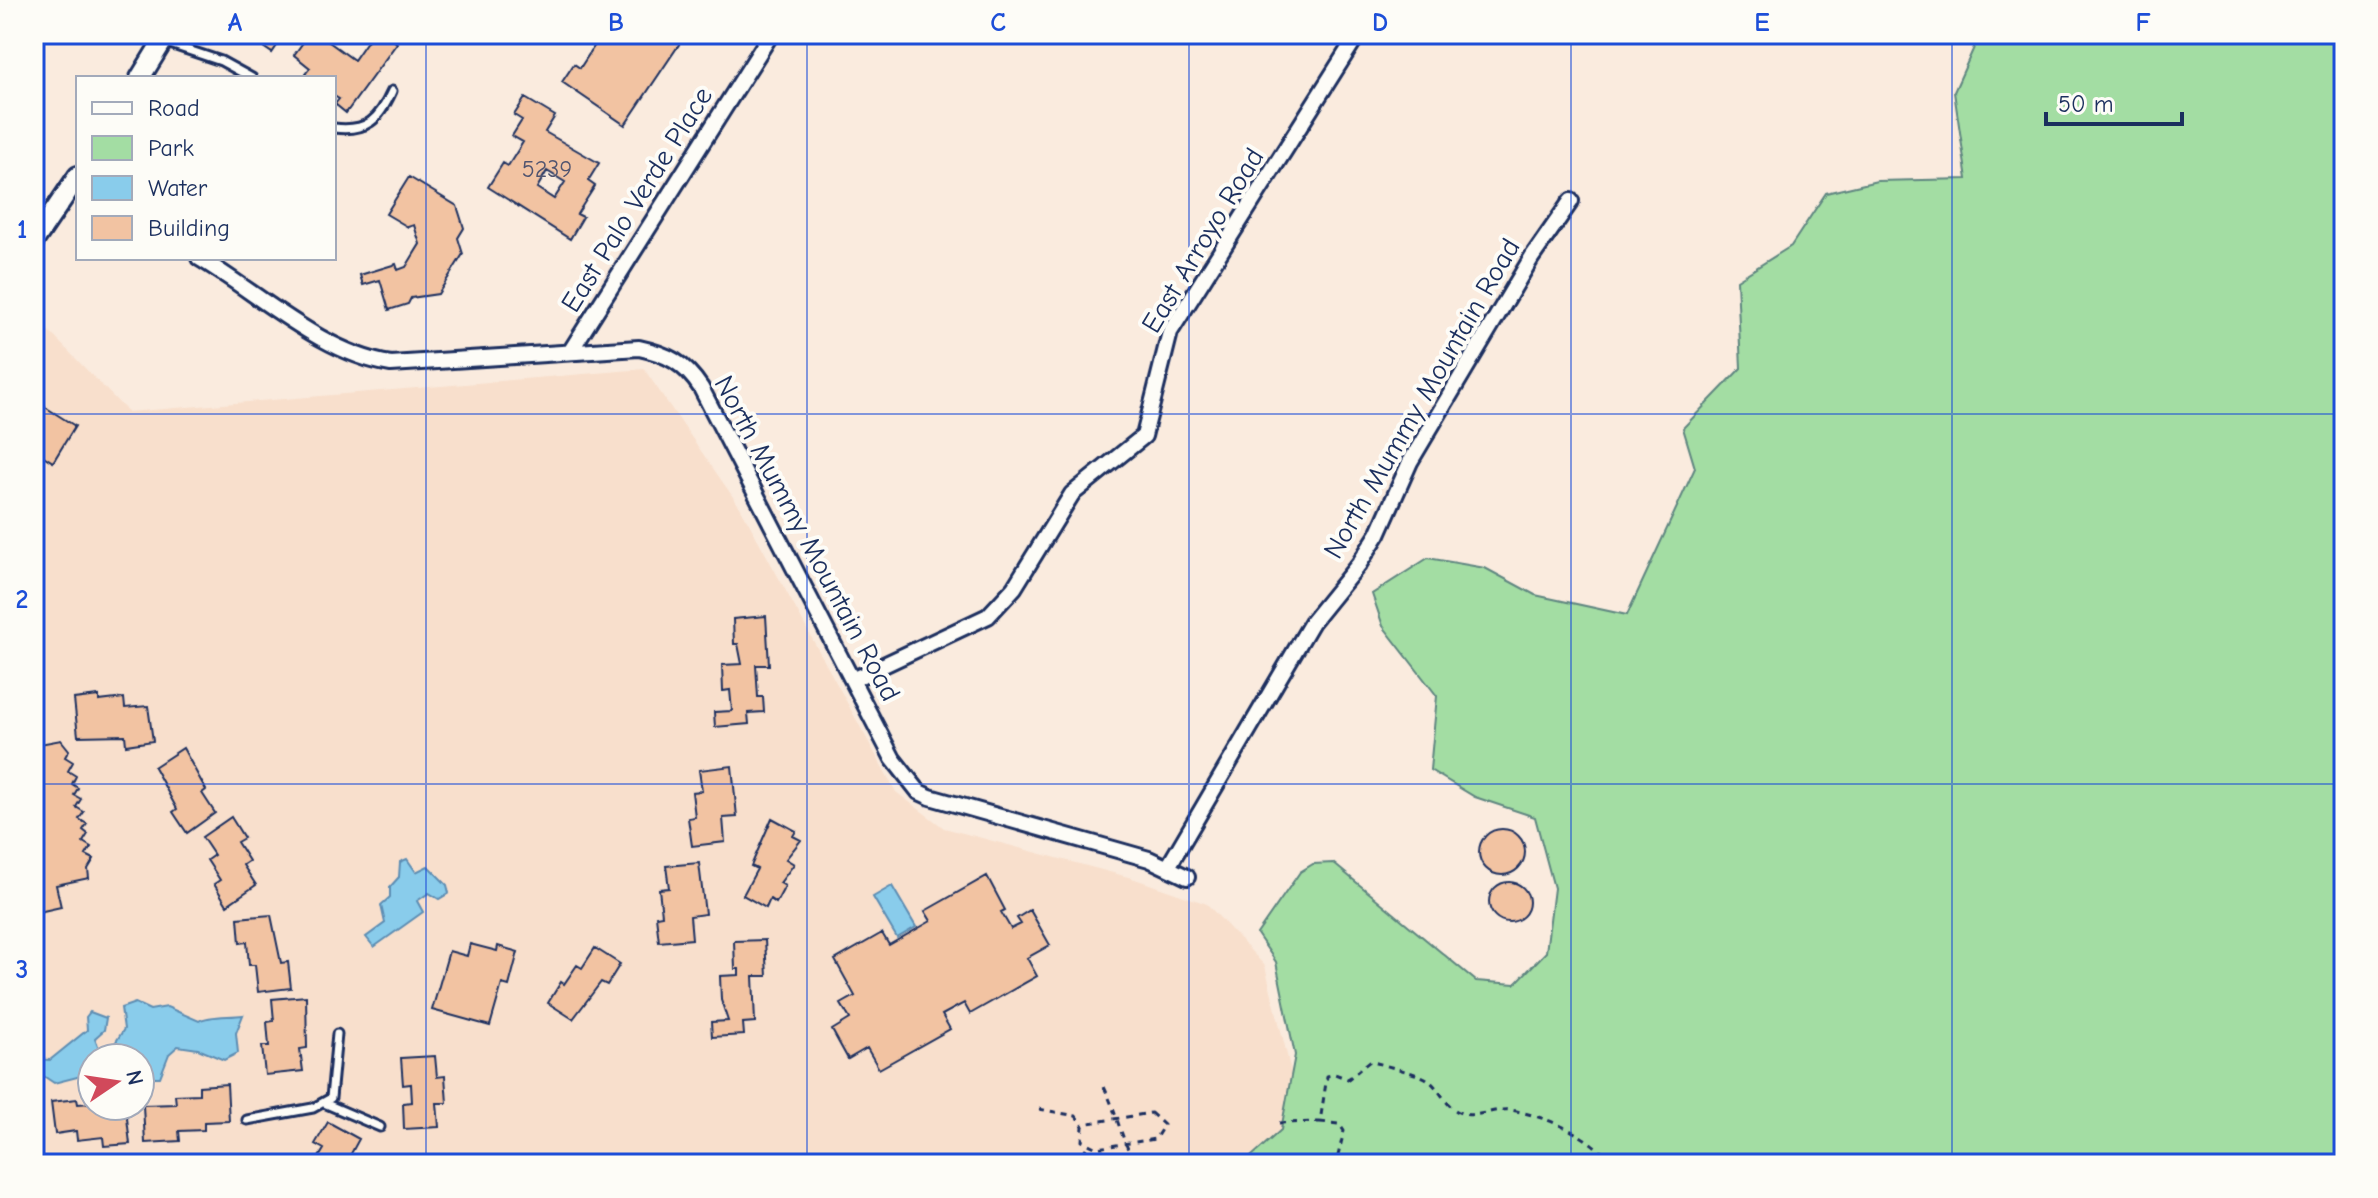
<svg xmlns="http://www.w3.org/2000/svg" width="2378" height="1198" font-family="'Comic Neue',sans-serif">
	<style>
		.built { fill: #f8dfcc; fill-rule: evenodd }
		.green { fill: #a3dda3; stroke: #5f8680; stroke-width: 2 }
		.water { fill: #89cceb; stroke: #5d8db3; stroke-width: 2 }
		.building { fill: #f2c3a2; stroke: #1b2f5e; stroke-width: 2; fill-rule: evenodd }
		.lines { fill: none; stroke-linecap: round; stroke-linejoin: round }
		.service-casing { stroke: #1b2f5e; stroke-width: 13 }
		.minor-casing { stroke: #1b2f5e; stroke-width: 20 }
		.tertiary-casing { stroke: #1b2f5e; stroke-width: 24 }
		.path { stroke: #1b2f5e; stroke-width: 3; stroke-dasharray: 6 6; stroke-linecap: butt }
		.service { stroke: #fdfcf7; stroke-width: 7 }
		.minor { stroke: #fdfcf7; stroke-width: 14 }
		.tertiary { stroke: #fdfcf7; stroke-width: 18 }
		.grid { fill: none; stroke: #1d4ed8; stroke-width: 2; stroke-opacity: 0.55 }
		.labels { text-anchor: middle; stroke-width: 8; stroke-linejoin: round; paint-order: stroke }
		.number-label { font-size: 24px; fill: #51546f }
		.street-label { font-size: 28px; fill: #1b2f5e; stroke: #fdfcf7 }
		.neatline { fill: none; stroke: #1d4ed8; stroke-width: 3 }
		.grid-label { font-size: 26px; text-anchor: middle; font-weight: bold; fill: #1d4ed8 }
	</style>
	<rect width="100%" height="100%" fill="#faebde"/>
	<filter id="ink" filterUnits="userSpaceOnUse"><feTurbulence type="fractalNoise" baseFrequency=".0125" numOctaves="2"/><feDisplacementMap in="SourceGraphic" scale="16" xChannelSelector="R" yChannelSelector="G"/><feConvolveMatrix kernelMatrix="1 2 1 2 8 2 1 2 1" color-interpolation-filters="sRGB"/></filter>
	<g filter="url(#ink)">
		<!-- built -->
		<path class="built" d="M 34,316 L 128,412 L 644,369 L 740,507 L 896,792 L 944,828 L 1132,878 L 1207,904 L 1265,966 L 1314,1164 L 34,1164 ZM 92,1058 L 140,1058 L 140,1106 L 92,1106 Z"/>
		<!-- green -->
		<path class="green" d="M 1980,34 L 2344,34 L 2344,1164 L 1243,1164 L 1281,1130 L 1295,1055 L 1276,962 L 1257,934 L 1300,872 L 1313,864 L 1333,863 L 1476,981 L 1515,984 L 1546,952 L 1554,888 L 1535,817 L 1475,797 L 1430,770 L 1437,696 L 1383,626 L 1372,594 L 1428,558 L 1485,568 L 1535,595 L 1627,615 L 1695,468 L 1683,428 L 1741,368 L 1737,280 L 1791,246 L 1826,193 L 1877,181 L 1967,179 L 1954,92 Z"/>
		<!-- water -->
		<path class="water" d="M 407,859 L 416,872 L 428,866 L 447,885 L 449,893 L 439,899 L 429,893 L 417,901 L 423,912 L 374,947 L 366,937 L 385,923 L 381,905 L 390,897 L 390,887 L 399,877 L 400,862 Z
			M 892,886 L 916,927 L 897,938 L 873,897 Z
			M 135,1003 L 150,1010 L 167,1007 L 199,1021 C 209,1015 229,1017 243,1015 L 236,1033 L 238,1053 L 224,1060 L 198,1049 L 178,1046 L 169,1054 L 160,1077 L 140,1077 L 140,1058 L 129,1058 L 121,1053 L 116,1058 L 92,1058 L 92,1082 L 81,1076 L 54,1083 L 36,1071 L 34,1059 L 50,1060 L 87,1030 L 86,1017 L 90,1012 L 106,1018 L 104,1030 L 95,1038 L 101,1053 L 110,1051 L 124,1029 L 121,1008 Z"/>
		<!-- building -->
		<path class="building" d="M 258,34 L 285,34 L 272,53 L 253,40 Z
			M 309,34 L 318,34 L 354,60 L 372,34 L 385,34 L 397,43 L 346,113 L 335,104 L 339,99 L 334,96 L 334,78 L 310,78 L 305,74 L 310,68 L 294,55 Z
			M 602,34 L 672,34 L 682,40 L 625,125 L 562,82 L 574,64 L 580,68 Z
			M 525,98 L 555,116 L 545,132 L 599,163 L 588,181 L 595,186 L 577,214 L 583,217 L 570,239 L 488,187 L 503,163 L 508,166 L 523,142 L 512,136 L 522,120 L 514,115 ZM 547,171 L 565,182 L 554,199 L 537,188 Z
			M 409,177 L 457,206 L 464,228 L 458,238 L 463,254 L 438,294 L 411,298 L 408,304 L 389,310 L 380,280 L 363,285 L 360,275 L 396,264 L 398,270 L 406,267 L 420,244 L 414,225 L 408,227 L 386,214 Z
			M 34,400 L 75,426 L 53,462 L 34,450 Z
			M 766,616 L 769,665 L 756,665 L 758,697 L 763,697 L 764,712 L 748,713 L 749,724 L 715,727 L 714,712 L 732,711 L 730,690 L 723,691 L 722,665 L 742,664 L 738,644 L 734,644 L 733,619 Z
			M 99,696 L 99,701 L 124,698 L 125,708 L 148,706 L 153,741 L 126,745 L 125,735 L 78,736 L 74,699 Z
			M 61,740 L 69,750 L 65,757 L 73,762 L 68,771 L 76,776 L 72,784 L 78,788 L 74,795 L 81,799 L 76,807 L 84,812 L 79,819 L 87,824 L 83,830 L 88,834 L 83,842 L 91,847 L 86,855 L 94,859 L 88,869 L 89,878 L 56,885 L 61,907 L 34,913 L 34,745 Z
			M 183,748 L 206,790 L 202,793 L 215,813 L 187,833 L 173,812 L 177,809 L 154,767 Z
			M 732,766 L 737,817 L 723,818 L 725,842 L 692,846 L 688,818 L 695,817 L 692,792 L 702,791 L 699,770 Z
			M 231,817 L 244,838 L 237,842 L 249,861 L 243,865 L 256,885 L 227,905 L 214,884 L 220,880 L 207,860 L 214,855 L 202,837 Z
			M 772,818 L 796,831 L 793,836 L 801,840 L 786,859 L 794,864 L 780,883 L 785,886 L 776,903 L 770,899 L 766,908 L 743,895 L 757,869 L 751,866 Z
			M1479 852a23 23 0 1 1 46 0a23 23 0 1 1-46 0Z
			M 699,863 L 705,914 L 690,916 L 692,939 L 659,942 L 656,916 L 662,915 L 659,889 L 669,888 L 666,866 Z
			M 987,876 L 1005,910 L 1001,912 L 1011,929 L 1021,924 L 1017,918 L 1030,910 L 1050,945 L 1027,958 L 1037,976 L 970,1014 L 964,1003 L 942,1015 L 950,1029 L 879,1069 L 867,1048 L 848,1059 L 832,1030 L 850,1019 L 841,1004 L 855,996 L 835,960 L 882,933 L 889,945 L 931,921 L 925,911 Z
			M1489 902a20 20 0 1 1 40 0a20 20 0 1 1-40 0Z
			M 271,915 L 281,963 L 288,962 L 291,988 L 258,992 L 255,965 L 249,965 L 247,942 L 240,943 L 238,918 Z
			M 765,940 L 767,976 L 753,976 L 755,1022 L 743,1023 L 744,1035 L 712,1037 L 711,1022 L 728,1021 L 721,1000 L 720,976 L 739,975 L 739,969 L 735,969 L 734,941 Z
			M 470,944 L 497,951 L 498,946 L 518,952 L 509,986 L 502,984 L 490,1026 L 432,1010 L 449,951 L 467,956 Z
			M 595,948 L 620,964 L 607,985 L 601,982 L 573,1019 L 548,1003 L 561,982 L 564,984 L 577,965 L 582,968 Z
			M 306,996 L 307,1048 L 300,1049 L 303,1071 L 265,1075 L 262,1046 L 269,1046 L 267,1022 L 274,1021 L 272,999 Z
			M 435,1056 L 437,1077 L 445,1076 L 447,1103 L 437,1103 L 439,1127 L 404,1129 L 403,1103 L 412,1102 L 411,1084 L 403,1085 L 401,1058 Z
			M 227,1084 L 229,1121 L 204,1122 L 204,1130 L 179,1131 L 180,1141 L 145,1143 L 143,1105 L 176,1104 L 175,1095 L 199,1094 L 199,1086 Z
			M 77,1099 L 78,1104 L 92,1103 L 92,1106 L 101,1106 L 102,1111 L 126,1109 L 130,1144 L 104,1146 L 103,1137 L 77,1140 L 76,1131 L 55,1134 L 51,1102 Z
			M 328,1122 L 359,1139 L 347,1161 L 353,1164 L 315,1164 L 324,1149 L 315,1144 Z"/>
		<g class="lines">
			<!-- service casing -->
			<g class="service-casing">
				<path id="service" d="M 164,42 L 221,61 L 252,78
					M 334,128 C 367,132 379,120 392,91
					M 324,1103 L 380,1127
					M 247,1120 L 313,1108 L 331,1098 L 337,1034"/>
			</g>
			<!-- minor casing -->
			<g class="minor-casing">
				<path id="minor" d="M 199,258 C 258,293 323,354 391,364 L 639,348 C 667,354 685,363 701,388 L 893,759 L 919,792 L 930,797 L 1149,859 L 1187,877
					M 570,352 L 771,34
					M 854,679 L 988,616 L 1014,588 L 1072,494 L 1144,436 L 1170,332 L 1358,34
					M 1168,867 L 1312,622 L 1359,564 L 1378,534 L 1410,462 L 1532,257 L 1571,201"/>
			</g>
			<!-- tertiary casing -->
			<g class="tertiary-casing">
				<path id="tertiary" d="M 140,78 L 167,34
					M 34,241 L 78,176"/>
			</g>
			<!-- path -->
			<path class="path" d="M 1104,1087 C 1117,1113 1121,1140 1136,1164
				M 1039,1109 L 1076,1116 L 1083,1126
				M 1151,1113 L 1164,1125 L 1155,1139 L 1097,1148 L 1082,1141 L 1083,1126 L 1089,1123 Z
				M 1320,1122 L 1339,1124 L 1344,1131 L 1336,1164
				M 1279,1123 L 1320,1122 L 1327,1076 L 1335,1074 L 1348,1079 L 1370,1061 C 1382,1065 1420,1074 1427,1079 C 1441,1089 1445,1107 1461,1113 C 1476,1119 1494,1108 1510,1110 C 1542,1115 1593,1135 1611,1164
				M 1078,1164 L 1087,1146"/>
			<!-- service -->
			<use href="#service" class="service"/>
			<!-- minor -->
			<use href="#minor" class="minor"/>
			<!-- tertiary -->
			<use href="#tertiary" class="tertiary"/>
		</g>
	</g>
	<!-- grid -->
	<path class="grid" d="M 426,34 L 426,1164M 807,34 L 807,1164M 1189,34 L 1189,1164M 1571,34 L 1571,1164M 1952,34 L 1952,1164M 34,414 L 2344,414M 34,784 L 2344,784"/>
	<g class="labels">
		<!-- number labels -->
		<g class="number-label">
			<text x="547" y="177">5239</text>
		</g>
		<!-- street labels -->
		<g class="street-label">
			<text transform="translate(636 199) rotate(-58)" y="10">East Palo Verde Place</text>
			<text transform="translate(1202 240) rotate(-59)" y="10">East Arroyo Road</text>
			<text transform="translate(1421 398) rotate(-60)" y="10">North Mummy Mountain Road</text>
			<text transform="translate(808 538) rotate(62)" y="10">North Mummy Mountain Road</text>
		</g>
	</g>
	<!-- margin -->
	<rect width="2378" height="1198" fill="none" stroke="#fdfcf7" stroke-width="88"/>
	<!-- legend -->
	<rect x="76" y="76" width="260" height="184" fill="#fdfcf7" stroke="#a3aaba" stroke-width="2"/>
	<rect x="92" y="102" width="40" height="12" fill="#fdfcf7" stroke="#a3aaba" stroke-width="2"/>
	<text x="148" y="116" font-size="24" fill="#1b2f5e">Road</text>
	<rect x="92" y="136" width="40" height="24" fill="#a3dda3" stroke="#a3aaba" stroke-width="2"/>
	<text x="148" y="156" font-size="24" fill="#1b2f5e">Park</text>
	<rect x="92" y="176" width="40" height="24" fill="#89cceb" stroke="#a3aaba" stroke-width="2"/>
	<text x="148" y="196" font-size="24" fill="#1b2f5e">Water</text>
	<rect x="92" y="216" width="40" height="24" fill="#f2c3a2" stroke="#a3aaba" stroke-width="2"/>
	<text x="148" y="236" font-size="24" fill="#1b2f5e">Building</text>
	<!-- north arrow -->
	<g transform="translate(116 1082) rotate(77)"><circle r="38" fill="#fdfcf7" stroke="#a3aaba" stroke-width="2"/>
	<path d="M0-6L14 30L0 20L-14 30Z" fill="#d1495b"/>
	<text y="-12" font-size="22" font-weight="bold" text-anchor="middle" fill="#1b2f5e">N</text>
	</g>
	<!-- scale -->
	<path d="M2046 112v12h136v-12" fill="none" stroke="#1b2f5e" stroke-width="4"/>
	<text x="2058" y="112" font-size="24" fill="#1b2f5e" stroke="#fdfcf7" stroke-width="6" paint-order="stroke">50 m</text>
	<rect x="44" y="44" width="2290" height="1110" class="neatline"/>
	<g class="grid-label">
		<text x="235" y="31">A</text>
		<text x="616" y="31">B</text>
		<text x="998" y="31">C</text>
		<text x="1380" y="31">D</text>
		<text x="1762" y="31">E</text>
		<text x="2143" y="31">F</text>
		<text x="22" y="238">1</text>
		<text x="22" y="608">2</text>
		<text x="22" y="978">3</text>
	</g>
</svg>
